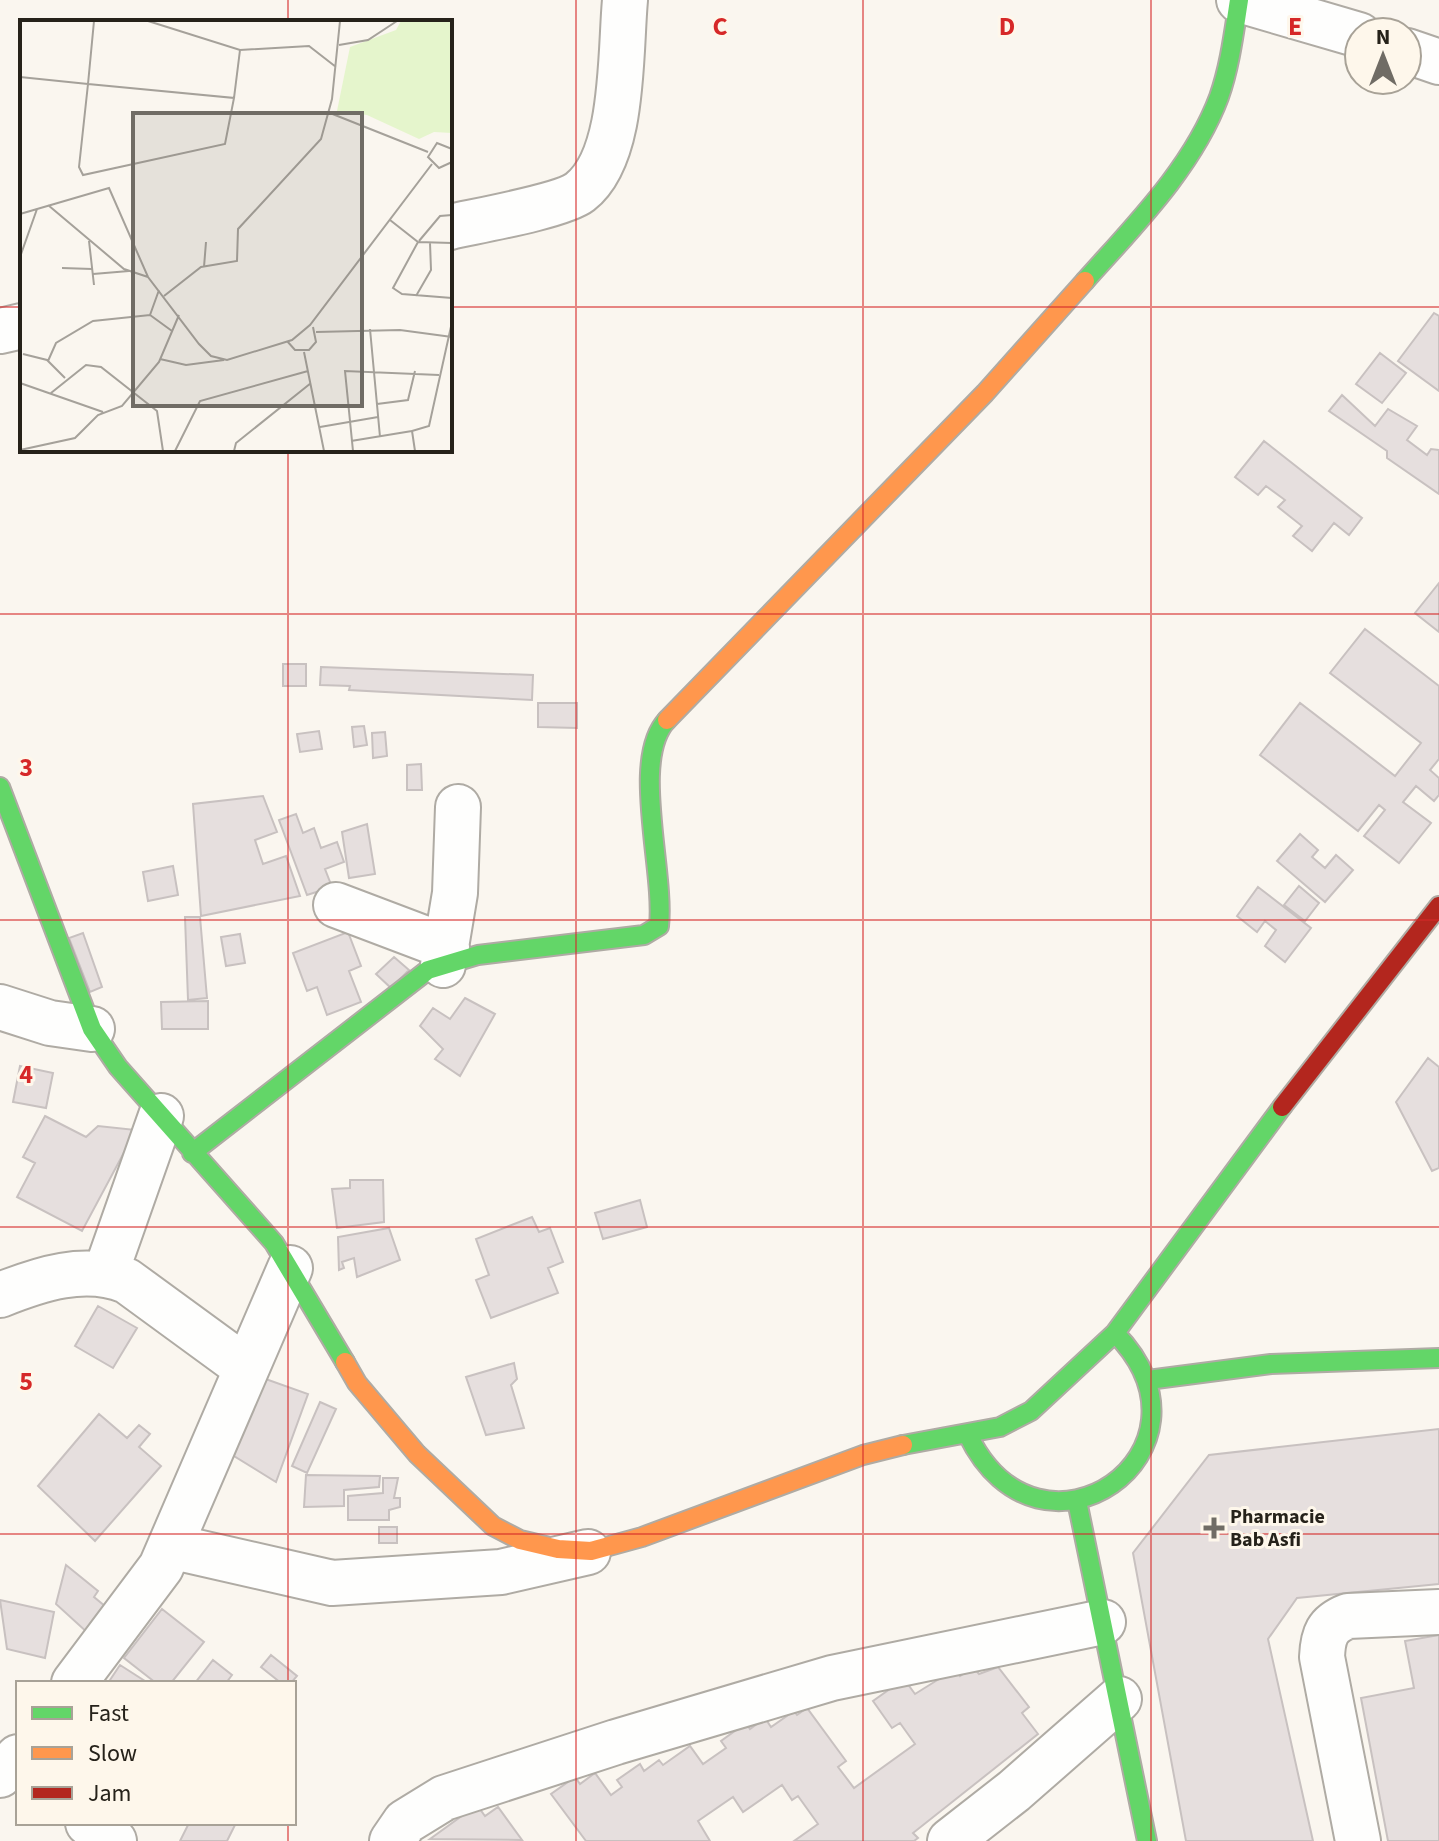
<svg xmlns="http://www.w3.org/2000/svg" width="1439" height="1841" font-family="'Source Sans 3',sans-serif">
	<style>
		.building { fill: #e6dfde; stroke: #c8c1c0; stroke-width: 2 }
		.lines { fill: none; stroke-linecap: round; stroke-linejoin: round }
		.street-casing { stroke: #afaba4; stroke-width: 48 }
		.fast-casing { stroke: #afaba4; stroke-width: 22 }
		.slow-casing { stroke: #afaba4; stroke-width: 22 }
		.jam-casing { stroke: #afaba4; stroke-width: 22 }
		.street { stroke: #fefefd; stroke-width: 44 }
		.fast { stroke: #63d668; stroke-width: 18 }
		.slow { stroke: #ff974d; stroke-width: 18 }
		.jam { stroke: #b3261e; stroke-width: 18 }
		.grid { fill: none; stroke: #d62828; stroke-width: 2; stroke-opacity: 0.55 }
		.poi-dot { fill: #706c65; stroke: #fef7eb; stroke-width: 3 }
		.labels { text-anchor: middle; stroke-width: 6; stroke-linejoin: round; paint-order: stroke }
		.poi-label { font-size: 20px; font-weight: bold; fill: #26221a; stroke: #fef7eb; text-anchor: start }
		.inset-road { fill: none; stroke: #a5a19a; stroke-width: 2 }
		.view { fill: #706c65; fill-opacity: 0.15; stroke: #706c65; stroke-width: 4 }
		.inset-edge { fill: none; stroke: #26221a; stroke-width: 4 }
		.grid-label { font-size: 26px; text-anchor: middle; font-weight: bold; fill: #d62828; stroke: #fef7eb; stroke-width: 6; stroke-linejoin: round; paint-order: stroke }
	</style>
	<rect width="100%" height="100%" fill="#faf6ef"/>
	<!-- building -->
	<path class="building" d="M 1434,313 L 1439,316 L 1439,391 L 1398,361 Z
		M 1380,353 L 1406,373 L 1382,403 L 1356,384 Z
		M 1342,395 L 1375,426 L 1388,409 L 1417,426 L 1407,440 L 1427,455 L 1431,449 L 1439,450 L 1439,494 L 1387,458 L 1387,451 L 1329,411 Z
		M 1264,441 L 1362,518 L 1349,535 L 1334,523 L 1312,551 L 1293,536 L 1302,526 L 1278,507 L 1285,500 L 1266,486 L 1258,495 L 1235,477 Z
		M 1439,583 L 1439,632 L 1415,613 Z
		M 1365,629 L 1439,686 L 1439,759 L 1430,770 L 1439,778 L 1439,795 L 1434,801 L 1416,786 L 1403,802 L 1431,823 L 1399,863 L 1364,836 L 1385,810 L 1379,805 L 1358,831 L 1260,755 L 1300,703 L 1395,776 L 1421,743 L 1330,673 Z
		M 283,664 L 306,664 L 306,686 L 283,686 Z
		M 321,667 L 533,675 L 532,700 L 349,690 L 350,686 L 320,685 Z
		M 538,703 L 577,703 L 577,728 L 538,727 Z
		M 364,726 L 367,745 L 354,747 L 352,727 Z
		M 319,731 L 322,749 L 300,752 L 297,734 Z
		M 385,732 L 387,756 L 373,758 L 372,733 Z
		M 421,764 L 422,790 L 407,790 L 407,765 Z
		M 263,796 L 277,832 L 255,840 L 263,864 L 286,856 L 300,896 L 201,916 L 193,804 Z
		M 296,814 L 303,833 L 314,828 L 321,848 L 337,842 L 344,862 L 325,869 L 332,887 L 307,895 L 279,820 Z
		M 367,824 L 375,874 L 349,878 L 342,832 Z
		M 1300,834 L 1318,850 L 1312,857 L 1325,868 L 1336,855 L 1353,870 L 1325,902 L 1277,861 Z
		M 173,866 L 178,895 L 148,901 L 143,872 Z
		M 1299,886 L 1319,903 L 1305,921 L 1284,905 Z
		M 1258,887 L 1311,928 L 1285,962 L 1265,946 L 1276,930 L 1265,921 L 1257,932 L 1237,916 Z
		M 185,917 L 200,917 L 207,998 L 188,1000 Z
		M 348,932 L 361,966 L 349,971 L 361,1002 L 327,1015 L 317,987 L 307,991 L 293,953 Z
		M 83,933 L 102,987 L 90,992 L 69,938 Z
		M 240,934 L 245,963 L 226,966 L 221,937 Z
		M 394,957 L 409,970 L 391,988 L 376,974 Z
		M 465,998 L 495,1014 L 460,1076 L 435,1059 L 443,1049 L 420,1026 L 433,1008 L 450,1019 Z
		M 208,1001 L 208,1029 L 162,1029 L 161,1002 Z
		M 1428,1058 L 1439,1067 L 1439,1168 L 1432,1171 L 1396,1102 Z
		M 20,1066 L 53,1073 L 46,1108 L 13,1102 Z
		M 45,1116 L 86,1137 L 98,1126 L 136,1130 L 82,1231 L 17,1197 L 35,1163 L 23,1157 Z
		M 350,1180 L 383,1180 L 384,1222 L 337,1228 L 332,1189 L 350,1188 Z
		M 640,1200 L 647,1227 L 603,1239 L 595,1213 Z
		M 532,1217 L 539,1232 L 550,1228 L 563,1262 L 548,1268 L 558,1293 L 491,1318 L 476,1280 L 489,1275 L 476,1239 Z
		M 389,1228 L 400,1260 L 357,1277 L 354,1258 L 342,1262 L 344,1268 L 339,1270 L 338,1237 Z
		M 98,1306 L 137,1328 L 113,1368 L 75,1346 Z
		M 514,1363 L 517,1379 L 511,1385 L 524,1428 L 486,1435 L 466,1377 Z
		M 260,1377 L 308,1394 L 276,1482 L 234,1456 Z
		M 320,1402 L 336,1409 L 307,1473 L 292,1466 Z
		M 99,1414 L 127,1438 L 139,1425 L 150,1434 L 139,1447 L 161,1466 L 95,1541 L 38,1486 Z
		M 1439,1429 L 1439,1584 L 1297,1598 L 1268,1639 L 1313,1841 L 1186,1841 L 1133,1553 L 1209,1455 Z
		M 306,1475 L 380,1476 L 379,1487 L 344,1490 L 344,1506 L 304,1507 Z
		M 383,1478 L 398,1478 L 394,1498 L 400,1498 L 400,1507 L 389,1510 L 389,1520 L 348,1520 L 348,1496 L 383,1493 Z
		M 379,1527 L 397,1527 L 397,1543 L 379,1543 Z
		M 66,1565 L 98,1591 L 94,1597 L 106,1607 L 101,1645 L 56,1604 Z
		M 0,1600 L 54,1612 L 45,1658 L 7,1649 Z
		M 162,1609 L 204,1642 L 171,1683 L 156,1683 L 124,1658 Z
		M 1439,1635 L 1439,1841 L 1388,1841 L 1361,1698 L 1414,1688 L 1405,1641 Z
		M 271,1655 L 297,1676 L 291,1683 L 281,1683 L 261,1667 Z
		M 213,1660 L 232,1675 L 226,1683 L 195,1683 Z
		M 120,1665 L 148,1683 L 108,1683 Z
		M 973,1667 L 979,1674 L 998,1667 L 1029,1707 L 1022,1713 L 1038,1734 L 913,1833 L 918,1838 L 914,1841 L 794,1841 L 818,1824 L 798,1796 L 792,1800 L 782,1785 L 743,1812 L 733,1797 L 698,1821 L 710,1841 L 586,1841 L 551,1794 L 575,1777 L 580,1784 L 595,1773 L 611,1795 L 622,1787 L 617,1780 L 640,1764 L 644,1771 L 659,1760 L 663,1765 L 690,1746 L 703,1764 L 726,1748 L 721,1741 L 746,1723 L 750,1729 L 765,1718 L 771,1727 L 794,1711 L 797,1715 L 807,1708 L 846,1761 L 838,1767 L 854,1788 L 915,1744 L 900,1723 L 892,1728 L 873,1701 L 904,1679 L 915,1694 L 955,1669 L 960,1676 Z
		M 477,1805 L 485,1816 L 498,1807 L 522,1840 L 430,1839 Z
		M 189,1823 L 236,1823 L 227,1841 L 180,1841 Z"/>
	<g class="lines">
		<!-- street casing -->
		<g class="street-casing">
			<path id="street" d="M 1239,0 L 1359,35
				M 1407,51 L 1439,62
				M 450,227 C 476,221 562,206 580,192 C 625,157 620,54 625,0
				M 0,331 L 22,326
				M 336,905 L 447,947
				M 443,965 L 455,893 L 458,807
				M 0,1007 L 50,1023 L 92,1029
				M 106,1272 L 161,1116
				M 0,1295 C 40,1279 85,1264 127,1281 L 246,1368
				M 170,1546 L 332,1583 L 501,1572 L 588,1552
				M 74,1683 L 161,1567 L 290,1268
				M 0,1775 L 18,1757
				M 88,1823 L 114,1841
				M 392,1841 L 405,1822 L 444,1798 L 616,1742 L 832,1678 L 1103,1622
				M 950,1841 L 1014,1791 L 1119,1699
				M 1358,1841 L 1322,1657 C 1323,1635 1327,1624 1348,1616 L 1439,1612"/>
		</g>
		<!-- fast casing -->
		<g class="fast-casing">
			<path id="fast" d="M 1085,281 C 1134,226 1193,167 1219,97 C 1230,66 1234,32 1239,0
				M 0,787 L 92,1029 L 118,1067 L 274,1243 L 345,1362
				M 192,1153 L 428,970 L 478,955 L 644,935 L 659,926 C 665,870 630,759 667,720
				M 1148,1380 L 1271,1364 L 1439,1358
				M 968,1435 C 1040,1584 1231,1451 1115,1333
				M 903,1445 L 1000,1427 L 1031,1411 L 1115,1333 L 1282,1107
				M 1077,1501 L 1147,1841"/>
		</g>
		<!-- slow casing -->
		<g class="slow-casing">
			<path id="slow" d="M 667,720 L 985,393 L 1085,281
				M 345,1362 L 357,1383 L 417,1454 L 493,1526 L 520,1540 L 558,1549 L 591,1551 L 642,1537 L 863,1455 L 903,1445"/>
		</g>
		<!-- jam casing -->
		<g class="jam-casing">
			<path id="jam" d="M 1282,1107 L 1439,906"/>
		</g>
		<!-- street -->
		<use href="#street" class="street"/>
		<!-- fast -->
		<use href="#fast" class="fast"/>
		<!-- slow -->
		<use href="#slow" class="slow"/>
		<!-- jam -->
		<use href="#jam" class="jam"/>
	</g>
	<!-- grid -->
	<path class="grid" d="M 288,0 L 288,22M 576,0 L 576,1841M 863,0 L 863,1841M 1151,0 L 1151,1841M 0,307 L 22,307M 450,307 L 1439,307M 288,450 L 288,1683M 0,614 L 1439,614M 0,920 L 1439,920M 0,1227 L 1439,1227M 0,1534 L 1439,1534M 288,1823 L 288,1841"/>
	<!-- markers -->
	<path class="poi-dot" d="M1210 1516h8v8h8v8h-8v8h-8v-8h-8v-8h8z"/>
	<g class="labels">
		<!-- poi labels -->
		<g class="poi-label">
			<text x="1230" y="1523">Pharmacie<tspan x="1230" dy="23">Bab Asfi</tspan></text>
		</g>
	</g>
	<!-- overview -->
	<g transform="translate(20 20)">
		<rect width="432" height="432" fill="#faf6ef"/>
		<path d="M 381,1 L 432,1 L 432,113 L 414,112 L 399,119 L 347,95 L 317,91 L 330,27 L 376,10 Z" fill="#e5f5cc"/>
		<path class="inset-road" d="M 128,1 L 220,30 L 289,26 L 316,47M 319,25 L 348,20 L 377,1M 0,57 L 68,64 L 214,78 L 205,124 L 63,155 L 59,147 L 68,64 L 74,1M 214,78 L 220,30M 310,93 L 408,132M 432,129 L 417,123 L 408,137 L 419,148 L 432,142M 28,185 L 104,249 L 128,257M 0,194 L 89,168 L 128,257 L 179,324 L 191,336 L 207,340 L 272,320 L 290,305 L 412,144M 370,200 L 398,222 L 432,223M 69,221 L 74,265M 399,221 L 420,196 L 432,195M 398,222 L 373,268 L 382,274 L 432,278M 0,237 L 17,189M 184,247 L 186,222M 42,248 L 72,249M 73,254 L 109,251M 144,276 L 181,247 L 217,241 L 218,209 L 301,119 L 312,79 L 320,1M 396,276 L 411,250 L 410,223M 130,295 L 139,270M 350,309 L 360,417M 0,311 L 0,339M 296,312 L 380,310 L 432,317M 267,321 L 275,330 L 289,330 L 296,322 L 293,307M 284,332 L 304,431M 3,334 L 27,340 L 45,358M 140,339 L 166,345 L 204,340M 28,341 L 36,323 L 73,301 L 130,295 L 152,311M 0,363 L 83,392M 31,373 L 66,345 L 81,347 L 137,391 L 143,431M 357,384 L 388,380 L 395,351M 300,407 L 358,397M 331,421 L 392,411M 0,430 L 55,418 L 78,395 L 102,386 L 139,342 L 159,295M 155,431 L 180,381 L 288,351M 214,431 L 216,423 L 291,363M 333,431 L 325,351 L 419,355M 395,431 L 392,411 L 409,406 L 432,302"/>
		<path class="view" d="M 113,93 L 342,93 L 342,386 L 113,386 Z"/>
		<rect width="432" height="432" class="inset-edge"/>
	</g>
	<g class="grid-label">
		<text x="720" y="35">C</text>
		<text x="1007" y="35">D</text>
		<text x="1295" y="35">E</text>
		<text x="26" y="776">3</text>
		<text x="26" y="1083">4</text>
		<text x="26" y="1390">5</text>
	</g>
	<!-- legend -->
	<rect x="16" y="1681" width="280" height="144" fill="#fef7eb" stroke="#a8a297" stroke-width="2"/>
	<rect x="32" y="1707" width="40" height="12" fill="#63d668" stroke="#a8a297" stroke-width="2"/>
	<text x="88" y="1721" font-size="24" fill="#26221a">Fast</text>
	<rect x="32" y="1747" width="40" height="12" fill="#ff974d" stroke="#a8a297" stroke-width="2"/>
	<text x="88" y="1761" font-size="24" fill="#26221a">Slow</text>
	<rect x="32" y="1787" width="40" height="12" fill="#b3261e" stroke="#a8a297" stroke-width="2"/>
	<text x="88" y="1801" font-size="24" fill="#26221a">Jam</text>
	<!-- north arrow -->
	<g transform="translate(1383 56)"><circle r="38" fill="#fef7eb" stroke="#a8a297" stroke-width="2"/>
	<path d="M0-6L14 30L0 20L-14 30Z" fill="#706c65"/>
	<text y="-12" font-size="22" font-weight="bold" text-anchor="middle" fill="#26221a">N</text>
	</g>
</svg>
